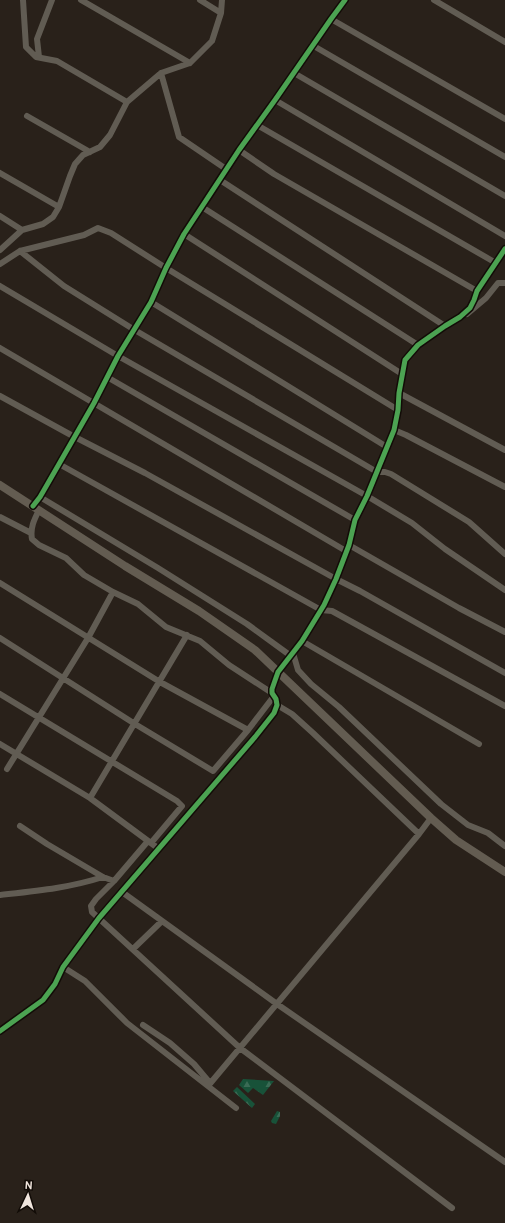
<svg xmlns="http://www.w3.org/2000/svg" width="505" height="1223" font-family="Overpass,sans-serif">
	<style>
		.forest { fill: url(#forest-firs) }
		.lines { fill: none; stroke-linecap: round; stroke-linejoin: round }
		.minor { stroke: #615c53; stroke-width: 6 }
		.major { stroke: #635c51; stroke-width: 8 }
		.cycleway-casing { stroke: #120c07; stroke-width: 8 }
		.cycleway { stroke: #4ca352; stroke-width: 5 }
	</style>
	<defs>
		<pattern id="forest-firs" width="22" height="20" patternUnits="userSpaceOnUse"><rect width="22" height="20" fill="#185239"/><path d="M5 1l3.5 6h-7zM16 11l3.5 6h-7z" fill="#3a6b55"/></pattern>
	</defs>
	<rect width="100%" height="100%" fill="#29211a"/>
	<!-- forest -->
	<path class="forest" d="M 243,1079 L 274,1081 L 263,1095 L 253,1088 L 248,1093 L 239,1085 Z
		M 237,1087 L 255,1104 L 252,1108 L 233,1091 Z
		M 277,1111 L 280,1112 L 280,1116 L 276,1124 L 272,1123 L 271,1121 Z"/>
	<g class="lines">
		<!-- minor -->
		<path class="minor" d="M 23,0 L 26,47 L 36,57 L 57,61 L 127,102
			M 81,0 L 190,63
			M 200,0 L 221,13
			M 434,0 L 505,42
			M 331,19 L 505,119
			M 312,45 L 505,157
			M 39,57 L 37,39 L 52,0
			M 161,73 L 179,137 L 226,169
			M 294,73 L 505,196
			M 275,100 L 505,236
			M 27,116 L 90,152
			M 257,125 L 496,263
			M 239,150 L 274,174 L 477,291
			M 0,173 L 59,207
			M 220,180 L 445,326
			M 202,207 L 418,345
			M 0,216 L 22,230
			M 184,234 L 402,374
			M 0,250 L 22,230 L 43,224 L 53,217 L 59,207 L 70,176 L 75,164 L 83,155 L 100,147 L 110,135 L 127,102 L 161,73 L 190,63 L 212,41 L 221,13 L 222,0
			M 20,251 L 64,286 L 133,329 L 377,472 L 385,472 L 391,474 L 469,522 L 505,554
			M 0,264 L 20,251 L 84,235 L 98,228 L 111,233 L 166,268 L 398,410
			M 0,286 L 118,356 L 367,496 L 412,523 L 445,549 L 505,590
			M 151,302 L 387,447
			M 467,314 L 486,298 L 498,283 L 505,283
			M 0,348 L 346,551
			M 107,377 L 355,520
			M 399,393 L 505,450
			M 0,396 L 71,435 L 145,473 L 336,579 L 360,591 L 505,673
			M 394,430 L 406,435 L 505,487
			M 59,464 L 321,610 L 332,611 L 505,706
			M 40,497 L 158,568 L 247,624 L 291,656
			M 33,506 L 40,497 L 59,464 L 94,403 L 118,356 L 151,302 L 166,268 L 184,234 L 239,150 L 275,100 L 331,19 L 345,0
			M 39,510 C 34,520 30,528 32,539 L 39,545 L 66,558 L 84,575 L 113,592 L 138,604 L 166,627 L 200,641 L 229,665 L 272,693
			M 0,517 L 31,533
			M 349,545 L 459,608 L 505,632
			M 0,583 L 160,682 L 248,730
			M 0,638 L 135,724 L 213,771 L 248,730 L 274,696
			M 302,641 L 479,744
			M 293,653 L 298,670 L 311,684 L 339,707 L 441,804 L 468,825 L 488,833 L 505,846
			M 0,694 L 177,801 L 182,806 L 151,843
			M 277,705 L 292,714 L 313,733 L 419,834
			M 0,744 L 90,798 L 159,849
			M 7,769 L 88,638 L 113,592
			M 90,798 L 187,635
			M 20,826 L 47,844 L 103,877 L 114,881 L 148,841
			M 114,881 L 96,899 L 91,906 L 92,912 L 240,1048 L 452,1208
			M 122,892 L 277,1004 L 505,1162
			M 0,895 C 36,891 69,888 103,877
			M 133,949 L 162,921
			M 63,967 L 85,981 L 127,1023 L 236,1108
			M 143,1025 L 170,1043 L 194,1064 L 210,1083
			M 0,1031 L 43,1000 L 55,984 L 63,967 L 99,918 L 255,737 L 274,713 L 277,705 L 276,699 L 272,693 L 272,689 L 278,672 L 302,641 L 324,605 L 336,579 L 349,545 L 355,520 L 367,496 L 394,430 L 398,410 L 399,393 L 405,360 L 418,345 L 445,326 L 460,317 L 470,308 L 474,300 L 477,291 L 505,249
			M 208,1086 L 419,834 L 431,818"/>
		<!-- major -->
		<path class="major" d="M 0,485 L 125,566 L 199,611 L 255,650 L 431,818 L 456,840 L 505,872"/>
		<!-- cycleway casing -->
		<g class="cycleway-casing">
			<path id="cycleway" d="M 33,506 L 40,497 L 59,464 L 94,403 L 118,356 L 151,302 L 166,268 L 184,234 L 239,150 L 275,100 L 331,19 L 345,0
				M 0,1031 L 43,1000 L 55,984 L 63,967 L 99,918 L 255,737 L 274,713 L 277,705 L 276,699 L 272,693 L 272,689 L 278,672 L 302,641 L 324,605 L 336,579 L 349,545 L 355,520 L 367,496 L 394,430 L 398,410 L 399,393 L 405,360 L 418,345 L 445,326 L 460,317 L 470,308 L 474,300 L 477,291 L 505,249"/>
		</g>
		<!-- cycleway -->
		<use href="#cycleway" class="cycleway"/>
	</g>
	<!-- north arrow -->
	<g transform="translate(28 1195) rotate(4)" stroke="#120c07" stroke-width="3" paint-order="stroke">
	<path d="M0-3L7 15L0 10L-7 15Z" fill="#f0e5dd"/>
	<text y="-6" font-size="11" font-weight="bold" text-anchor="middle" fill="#f0e5dd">N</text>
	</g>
</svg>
